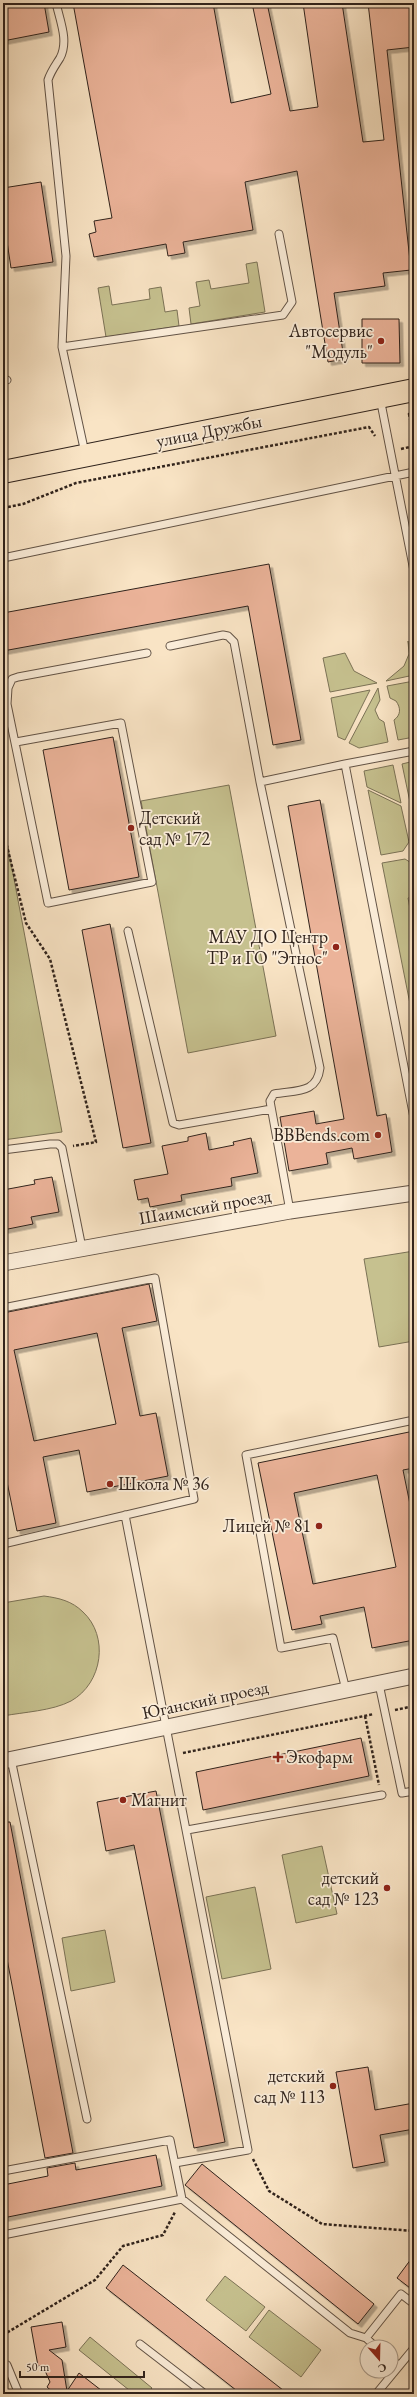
<svg xmlns="http://www.w3.org/2000/svg" width="417" height="2397" font-family="'EB Garamond',serif">
	<style>
		.green { fill: #c6c18f; stroke: #7b7256 }
		.building { fill: #ebb399; stroke: #30231c; fill-rule: evenodd; filter: url(#shadow) }
		.lines { fill: none; stroke-linecap: round; stroke-linejoin: round }
		.lane-casing { stroke: #625346; stroke-width: 9 }
		.street-casing { stroke: #625346; stroke-width: 17 }
		.primary-casing { stroke: #30231c; stroke-width: 24 }
		.path { stroke: #30231c; stroke-width: 2.5; stroke-dasharray: 3 2; stroke-linecap: butt }
		.lane { stroke: #fbedd9; stroke-width: 7 }
		.street { stroke: #fbedd9; stroke-width: 15 }
		.primary { stroke: #f9e4c5; stroke-width: 22 }
		.poi-dot { fill: #8f2418; stroke: #fbedd9; stroke-width: 1.5 }
		.labels { text-anchor: middle; stroke-width: 3.5; stroke-linejoin: round; paint-order: stroke }
		.poi-label { font-size: 18px; fill: #30231c; stroke: #fbedd9; text-anchor: end }
		.street-label { font-size: 18px; fill: #30231c; stroke: #fbedd9 }
	</style>
	<defs>
		<filter id="shadow"><feDropShadow dx="3.5" dy="3.5" stdDeviation="0" flood-color="#0004"/></filter>
	</defs>
	<rect width="100%" height="100%" fill="#f9e4c5"/>
	<filter id="stains"><feTurbulence type="fractalNoise" baseFrequency=".005" numOctaves="4"/><feColorMatrix values="0 0 0 0 .2 0 0 0 0 .09 0 0 0 0 .02 0 0 0 .5 -.17"/></filter>
	<radialGradient id="worn" r=".72"><stop offset=".6" stop-color="#630" stop-opacity="0"/><stop offset="1" stop-color="#630" stop-opacity=".3"/></radialGradient>
	<!-- green -->
	<path class="green" d="M 257,262 L 265,312 L 191,324 L 189,308 L 200,306 L 196,282 L 209,280 L 211,289 L 249,283 L 246,264 Z
		M 109,286 L 112,305 L 150,299 L 149,289 L 161,287 L 165,312 L 177,310 L 179,326 L 106,337 L 98,288 Z
		M 408,641 L 414,675 L 386,681 L 404,666 L 409,654 Z
		M 345,653 L 354,671 L 377,683 L 330,692 L 323,658 Z
		M 414,681 L 414,737 L 398,740 L 394,720 C 401,715 401,708 396,701 L 390,698 L 387,686 Z
		M 378,688 L 380,700 L 375,710 L 379,719 L 384,722 L 388,742 L 359,748 L 349,743 Z
		M 370,690 L 345,740 L 338,737 L 331,698 Z
		M 414,761 L 414,809 L 411,807 L 402,764 Z
		M 393,765 L 401,803 L 367,787 L 364,771 Z
		M 229,785 L 276,1036 L 188,1053 L 141,801 Z
		M 368,790 L 401,806 L 409,842 L 403,851 L 381,855 Z
		M 3,821 L 62,1132 L 3,1140 Z
		M 405,859 L 413,864 L 414,897 L 408,898 L 414,930 L 414,1024 L 382,863 Z
		M 414,1251 L 414,1341 L 379,1347 L 364,1259 Z
		M 44,1596 C 59,1598 72,1601 83,1612 C 109,1636 103,1683 71,1701 C 52,1711 24,1712 3,1716 L 3,1603 Z
		M 322,1846 L 337,1914 L 296,1923 L 282,1855 Z
		M 255,1887 L 271,1969 L 222,1979 L 206,1897 Z
		M 105,1930 L 115,1982 L 71,1991 L 62,1938 Z
		M 225,2276 L 265,2307 L 246,2331 L 206,2300 Z
		M 269,2310 L 321,2350 L 301,2377 L 249,2337 Z
		M 90,2337 L 152,2388 L 147,2394 L 134,2394 L 79,2350 Z"/>
	<!-- building -->
	<path class="building" d="M 3,3 L 44,3 L 49,32 L 3,41 Z
		M 73,3 L 213,3 L 231,103 L 271,94 L 252,3 L 267,3 L 290,111 L 318,107 L 303,3 L 342,3 L 363,142 L 384,140 L 368,3 L 414,3 L 414,47 L 387,50 L 411,270 L 383,273 L 385,286 L 334,293 L 344,359 L 328,362 L 297,171 L 245,182 L 253,230 L 183,242 L 185,253 L 168,256 L 166,244 L 94,257 L 89,234 L 96,232 L 94,221 L 112,218 Z
		M 41,182 L 53,262 L 11,268 L 3,215 L 3,188 Z
		M 362,319 L 399,319 L 400,363 L 362,363 Z
		M 269,564 L 301,740 L 273,745 L 248,606 L 3,651 L 3,613 Z
		M 113,737 L 139,877 L 69,890 L 43,750 Z
		M 320,800 L 377,1116 L 386,1114 L 392,1152 L 354,1159 L 352,1148 L 326,1153 L 328,1164 L 289,1171 L 280,1117 L 314,1111 L 316,1124 L 344,1119 L 288,806 Z
		M 110,924 L 151,1143 L 123,1148 L 82,930 Z
		M 206,1133 L 209,1150 L 234,1145 L 233,1142 L 251,1138 L 258,1173 L 231,1178 L 232,1186 L 181,1195 L 182,1201 L 150,1207 L 148,1198 L 138,1200 L 134,1180 L 168,1174 L 162,1146 L 188,1141 L 188,1137 Z
		M 52,1177 L 59,1212 L 31,1217 L 33,1224 L 3,1230 L 3,1190 L 35,1184 L 34,1180 Z
		M 149,1284 L 157,1321 L 122,1328 L 140,1416 L 156,1413 L 168,1476 L 87,1492 L 79,1450 L 43,1457 L 56,1523 L 17,1531 L 3,1462 L 3,1313 ZM 97,1333 L 116,1424 L 34,1441 L 14,1350 Z
		M 414,1431 L 414,1468 L 403,1470 L 414,1524 L 414,1640 L 372,1648 L 364,1607 L 320,1616 L 322,1624 L 292,1630 L 258,1463 ZM 377,1475 L 396,1567 L 313,1584 L 294,1493 Z
		M 361,1738 L 369,1776 L 203,1810 L 196,1772 Z
		M 156,1791 L 225,2142 L 194,2148 L 134,1845 L 106,1851 L 97,1802 Z
		M 3,1822 L 10,1822 L 73,2153 L 45,2158 L 3,1938 Z
		M 368,2067 L 375,2110 L 414,2103 L 414,2129 L 380,2135 L 385,2162 L 353,2168 L 336,2072 Z
		M 156,2155 L 162,2186 L 3,2218 L 3,2185 L 48,2176 L 47,2168 L 75,2163 L 76,2170 Z
		M 202,2164 L 374,2304 L 358,2324 L 185,2185 Z
		M 414,2255 L 414,2291 L 397,2278 Z
		M 123,2265 L 288,2394 L 241,2394 L 106,2288 Z
		M 62,2322 L 66,2347 L 49,2350 L 62,2360 L 67,2391 L 79,2373 L 106,2394 L 55,2394 L 47,2387 L 50,2382 L 43,2366 L 38,2366 L 31,2327 Z"/>
	<g class="lines">
		<!-- lane casing -->
		<g class="lane-casing">
			<path id="lane" d="M 56,3 C 60,21 69,41 60,58 C 55,66 51,71 48,80 L 66,256 L 62,347 L 85,453
				M 62,347 L 283,315 L 292,302 L 279,234
				M 3,381 L 7,380
				M 380,398 L 414,571
				M 3,558 L 414,472
				M 170,646 L 223,635 L 228,636 L 234,642 L 260,782 L 345,764
				M 7,704 L 48,903 L 152,882 L 121,723 L 16,742
				M 3,705 L 7,704 L 8,688 L 12,679 L 18,677 L 147,653
				M 414,751 L 345,764 L 414,1118
				M 260,782 L 320,1068 C 317,1094 296,1090 274,1094 L 270,1101 L 290,1211
				M 128,931 L 173,1123 L 179,1125 L 271,1109
				M 3,1150 L 50,1144 L 58,1144 L 62,1148 L 82,1248
				M 3,1308 L 155,1278 L 194,1499 L 3,1544 L 3,1542
				M 125,1515 L 248,2150 L 175,2163
				M 379,1684 L 402,1793 L 414,1791
				M 346,1690 L 333,1638 L 281,1648 L 246,1455 L 414,1420
				M 11,1759 L 87,2119
				M 187,1830 L 382,1795
				M 3,2171 L 170,2140 L 182,2199 L 350,2333 L 366,2338
				M 3,2235 L 182,2199
				M 140,2344 L 205,2394
				M 376,2347 L 366,2338 L 401,2294 L 414,2304
				M 391,2359 L 399,2366
				M 7,2365 L 19,2394
				M 376,2394 L 414,2348"/>
		</g>
		<!-- street casing -->
		<g class="street-casing">
			<path id="street" d="M 3,1263 L 290,1211 L 414,1193
				M 3,1761 L 414,1676"/>
		</g>
		<!-- primary casing -->
		<g class="primary-casing">
			<path id="primary" d="M 3,472 L 414,390"/>
		</g>
		<!-- path -->
		<path class="path" d="M 414,413 L 409,414 L 414,438
			M 401,449 L 414,446
			M 3,508 L 23,504 L 76,483 L 369,427 L 375,436
			M 3,830 L 26,923 L 50,959 L 96,1142 L 73,1146
			M 395,1710 L 414,1706
			M 365,1716 L 379,1785
			M 183,1753 L 374,1714
			M 253,2159 L 269,2191 L 322,2224 L 414,2231
			M 3,2335 L 95,2280 L 123,2246 L 163,2235 L 175,2212"/>
		<!-- lane -->
		<use href="#lane" class="lane"/>
		<!-- street -->
		<use href="#street" class="street"/>
		<!-- primary -->
		<use href="#primary" class="primary"/>
	</g>
	<!-- markers -->
	<g class="poi-dot">
		<circle cx="381" cy="341" r="4"/>
		<circle cx="131" cy="828" r="4"/>
		<circle cx="336" cy="947" r="4"/>
		<circle cx="378" cy="1135" r="4"/>
		<circle cx="110" cy="1484" r="4"/>
		<circle cx="319" cy="1526" r="4"/>
		<path d="M276 1751h4v4h4v4h-4v4h-4v-4h-4v-4h4z"/>
		<circle cx="123" cy="1800" r="4"/>
		<circle cx="387" cy="1888" r="4"/>
		<circle cx="333" cy="2086" r="4"/>
	</g>
	<g class="labels">
		<!-- poi labels -->
		<g class="poi-label">
			<text x="373" y="337">Автосервис<tspan x="373" dy="21">"Модуль"</tspan></text>
			<text x="139" y="824" text-anchor="start">Детский<tspan x="139" dy="21">сад № 172</tspan></text>
			<text x="328" y="943">МАУ ДО Центр<tspan x="328" dy="21">ТР и ГО "Этнос"</tspan></text>
			<text x="370" y="1141">BBBends.com</text>
			<text x="118" y="1490" text-anchor="start">Школа № 36</text>
			<text x="311" y="1532">Лицей № 81</text>
			<text x="286" y="1763" text-anchor="start">Экофарм</text>
			<text x="131" y="1806" text-anchor="start">Магнит</text>
			<text x="379" y="1884">детский<tspan x="379" dy="21">сад № 123</tspan></text>
			<text x="325" y="2082">детский<tspan x="325" dy="21">сад № 113</tspan></text>
		</g>
		<!-- street labels -->
		<g class="street-label">
			<text transform="translate(209 431) rotate(-11)" y="6">улица Дружбы</text>
			<text transform="translate(205 1207) rotate(-10)" y="6">Шаимский проезд</text>
			<text transform="translate(205 1700) rotate(-12)" y="6">Юганский проезд</text>
		</g>
	</g>
	<!-- margin -->
	<rect width="417" height="2397" fill="none" stroke="#f9e4c5" stroke-width="16"/>
	<rect x="4" y="4" width="409" height="2389" fill="none" stroke="#30231c" stroke-width="2"/>
	<rect x="8" y="8" width="401" height="2381" fill="none" stroke="#30231c"/>
	<!-- north arrow -->
	<g transform="translate(379 2359) rotate(160)"><circle r="19" fill="#fbedd9" stroke="#aa9c8d"/>
	<path d="M0-3L7 15L0 10L-7 15Z" fill="#8f2418"/>
	<text y="-6" font-size="11" font-weight="bold" text-anchor="middle" fill="#30231c">С</text>
	</g>
	<!-- scale -->
	<path d="M20 2371v6h124v-6" fill="none" stroke="#30231c" stroke-width="2"/>
	<text x="26" y="2371" font-size="12" fill="#30231c" stroke="#fbedd9" stroke-width="3" paint-order="stroke">50 m</text>
	<rect width="100%" height="100%" filter="url(#stains)"/>
	<rect width="100%" height="100%" fill="url(#worn)"/>
</svg>
